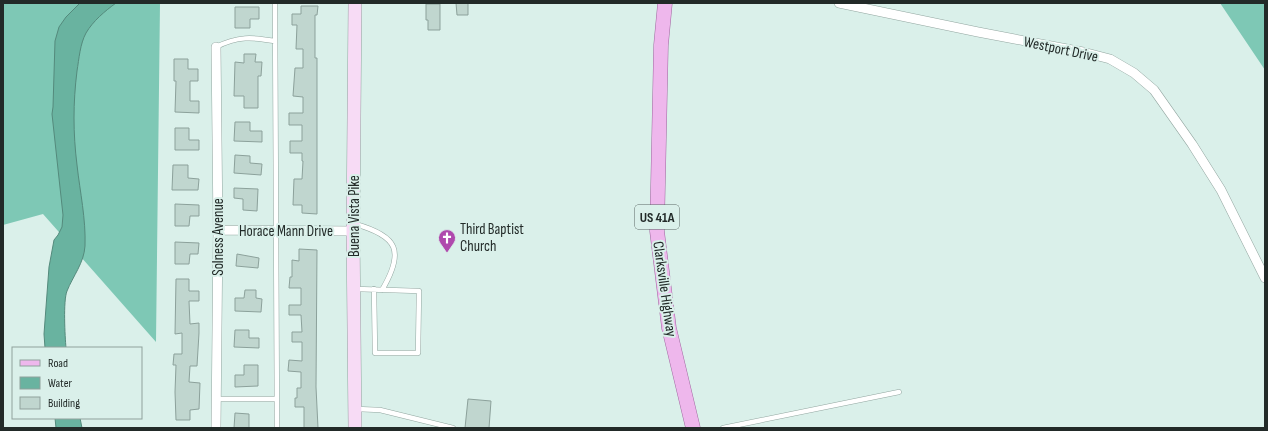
<svg xmlns="http://www.w3.org/2000/svg" width="1268" height="431" font-family="'Sofia Sans Condensed',sans-serif">
	<style>
		.forest { fill: #7ec8b5 }
		.water { fill: #69b3a0; stroke: #548a7c }
		.building { fill: #c0d6cf; stroke: #8ca19b }
		.lines { fill: none; stroke-linecap: round; stroke-linejoin: round }
		.lane-casing { stroke: #92a6a0; stroke-width: 5.5 }
		.street-casing { stroke: #92a6a0; stroke-width: 10 }
		.secondary-casing { stroke: #92a6a0; stroke-width: 14 }
		.primary-casing { stroke: #9f669f; stroke-width: 15 }
		.lane { stroke: #fff; stroke-width: 4.5 }
		.street { stroke: #fff; stroke-width: 9 }
		.secondary { stroke: #f7dbf5; stroke-width: 13 }
		.primary { stroke: #eeb7ec; stroke-width: 14 }
		.labels { text-anchor: middle; stroke-width: 4; stroke-linejoin: round; paint-order: stroke }
		.shield { fill: #daf0ea; stroke: #596562; stroke-width: 1 }
		.shield-label { font-size: 14px; font-weight: bold; fill: #222a28 }
		.street-label { font-size: 15px; fill: #222a28; stroke: #daf0ea }
		.poi-label { font-size: 15px; fill: #222a28; stroke: #daf0ea; text-anchor: start }
	</style>
	<rect width="100%" height="100%" fill="#daf0ea"/>
	<!-- forest -->
	<path class="forest" d="M 3,3 L 160,3 L 156,342 L 43,214 L 3,225 Z
		M 1220,3 L 1265,3 L 1265,70 Z"/>
	<!-- water -->
	<path class="water" d="M 80,3 L 116,3 C 105,11 93,21 86,33 C 80,44 79,59 77,71 C 73,103 73,133 77,165 C 80,192 86,219 85,246 C 84,263 73,276 67,291 C 63,301 65,336 66,348 L 45,348 L 44,334 L 49,267 L 54,240 L 58,235 L 62,227 L 63,215 L 52,114 L 53,107 L 55,41 L 59,27 L 66,17 Z
		M 55,418 L 80,418 L 82,428 L 56,428 Z"/>
	<!-- building -->
	<path class="building" d="M 456,3 L 468,3 L 468,15 L 457,15 Z
		M 426,4 L 440,4 L 440,30 L 428,30 L 428,20 L 426,20 Z
		M 301,6 L 318,6 L 317,15 L 315,15 L 315,58 L 317,58 L 317,214 L 302,213 L 302,205 L 293,205 L 294,179 L 302,179 L 303,161 L 302,161 L 302,153 L 290,153 L 290,141 L 302,141 L 302,125 L 289,125 L 289,113 L 303,113 L 303,97 L 293,96 L 295,68 L 303,68 L 303,49 L 296,49 L 297,25 L 292,25 L 292,14 L 301,14 Z
		M 235,7 L 259,7 L 259,19 L 250,19 L 250,28 L 235,28 Z
		M 244,54 L 256,54 L 255,62 L 262,62 L 261,76 L 258,76 L 258,108 L 244,108 L 244,96 L 234,96 L 235,62 L 244,63 Z
		M 174,59 L 188,59 L 188,69 L 198,69 L 198,81 L 190,81 L 190,101 L 199,101 L 199,113 L 175,112 L 176,81 L 174,81 Z
		M 235,122 L 250,122 L 250,131 L 262,131 L 262,142 L 234,141 Z
		M 175,128 L 189,128 L 189,140 L 199,140 L 199,150 L 175,150 Z
		M 235,155 L 250,156 L 250,163 L 262,164 L 261,175 L 234,173 Z
		M 173,165 L 188,165 L 188,178 L 199,179 L 198,190 L 172,190 Z
		M 234,188 L 258,189 L 257,211 L 243,210 L 243,199 L 234,198 Z
		M 175,204 L 199,205 L 199,216 L 190,216 L 189,226 L 175,226 Z
		M 175,242 L 199,243 L 198,254 L 190,254 L 189,264 L 175,264 Z
		M 299,249 L 317,250 L 316,387 L 318,428 L 304,428 L 304,407 L 295,407 L 295,398 L 297,398 L 297,388 L 301,388 L 301,372 L 288,371 L 289,360 L 302,361 L 302,342 L 292,342 L 292,332 L 302,332 L 301,315 L 289,315 L 289,305 L 301,305 L 301,288 L 289,288 L 290,277 L 292,277 L 292,260 L 299,261 Z
		M 237,254 L 259,258 L 258,268 L 236,266 Z
		M 176,279 L 189,279 L 189,291 L 199,291 L 199,301 L 189,301 L 190,324 L 199,323 L 199,333 L 197,366 L 190,366 L 189,382 L 200,383 L 199,409 L 190,410 L 190,420 L 176,420 L 175,392 L 176,365 L 173,365 L 174,354 L 182,354 L 182,333 L 175,334 Z
		M 245,290 L 256,290 L 256,298 L 262,299 L 261,312 L 235,311 L 235,298 L 244,298 Z
		M 235,330 L 249,330 L 249,338 L 259,338 L 259,348 L 234,347 Z
		M 244,365 L 258,365 L 258,386 L 235,387 L 235,375 L 244,375 Z
		M 468,399 L 491,401 L 489,428 L 465,428 Z
		M 235,413 L 249,414 L 249,428 L 234,428 Z"/>
	<g class="lines">
		<!-- lane casing -->
		<g class="lane-casing">
			<path id="lane" d="M 275,4 L 277,428
				M 216,47 C 238,36 252,37 275,41
				M 355,224 C 398,236 405,251 382,290
				M 356,289 L 419,291 L 418,353 L 375,353 L 374,289
				M 217,399 L 276,399
				M 357,409 L 380,410 L 453,428
				M 723,428 L 899,392"/>
		</g>
		<!-- street casing -->
		<g class="street-casing">
			<path id="street" d="M 839,3 L 978,32 L 1083,52 L 1110,59 L 1134,73 L 1154,90 L 1192,144 L 1221,190 L 1265,278
				M 216,47 L 218,230 L 216,428
				M 218,230 L 353,231"/>
		</g>
		<!-- secondary casing -->
		<g class="secondary-casing">
			<path id="secondary" d="M 355,3 L 353,231 L 355,428"/>
		</g>
		<!-- primary casing -->
		<g class="primary-casing">
			<path id="primary" d="M 665,3 L 661,45 L 657,231 L 669,328 L 693,428"/>
		</g>
		<!-- lane -->
		<use href="#lane" class="lane"/>
		<!-- street -->
		<use href="#street" class="street"/>
		<!-- secondary -->
		<use href="#secondary" class="secondary"/>
		<!-- primary -->
		<use href="#primary" class="primary"/>
	</g>
	<!-- icons -->
	<defs>
		<g id="church-pin" transform="scale(0.9)"><path d="M0 17L-7.5 6A9.5 9.5 0 1 1 7.5 6Z" fill="#af49ad" stroke="#daf0ea"/><path d="M-1.2-6h2.4v3.5h3.3v2.4h-3.3V6h-2.4V-.1h-3.3v-2.4h3.3Z" fill="#fff"/></g>
	</defs>
	<g fill-rule="evenodd">
		<use href="#church-pin" x="447" y="238"/>
	</g>
	<g class="labels">
		<!-- shield labels -->
		<rect class="shield" x="635" y="205" width="44" height="24" rx="3"/>
		<g class="shield-label">
			<text x="657" y="222">US 41A</text>
		</g>
		<!-- street labels -->
		<g class="street-label">
			<text transform="translate(1061 49) rotate(12)" y="5">Westport Drive</text>
			<text transform="translate(354 216) rotate(-90)" y="5">Buena Vista Pike</text>
			<text x="286" y="236">Horace Mann Drive</text>
			<text transform="translate(218 237) rotate(-90)" y="5">Solness Avenue</text>
			<text transform="translate(665 289) rotate(82)" y="5">Clarksville Highway</text>
		</g>
		<!-- poi labels -->
		<g class="poi-label">
			<text x="460" y="234">Third Baptist<tspan x="460" dy="17">Church</tspan></text>
		</g>
	</g>
	<!-- border -->
	<rect width="1268" height="431" fill="none" stroke="#222a28" stroke-width="8"/>
	<!-- legend -->
	<rect x="12" y="347" width="130" height="72" fill="#daf0ea" stroke="#90a19c"/>
	<rect x="20" y="360" width="20" height="6" fill="#eeb7ec" stroke="#90a19c"/>
	<text x="48" y="367" font-size="12" fill="#222a28">Road</text>
	<rect x="20" y="377" width="20" height="12" fill="#69b3a0" stroke="#90a19c"/>
	<text x="48" y="387" font-size="12" fill="#222a28">Water</text>
	<rect x="20" y="397" width="20" height="12" fill="#c0d6cf" stroke="#90a19c"/>
	<text x="48" y="407" font-size="12" fill="#222a28">Building</text>
</svg>
